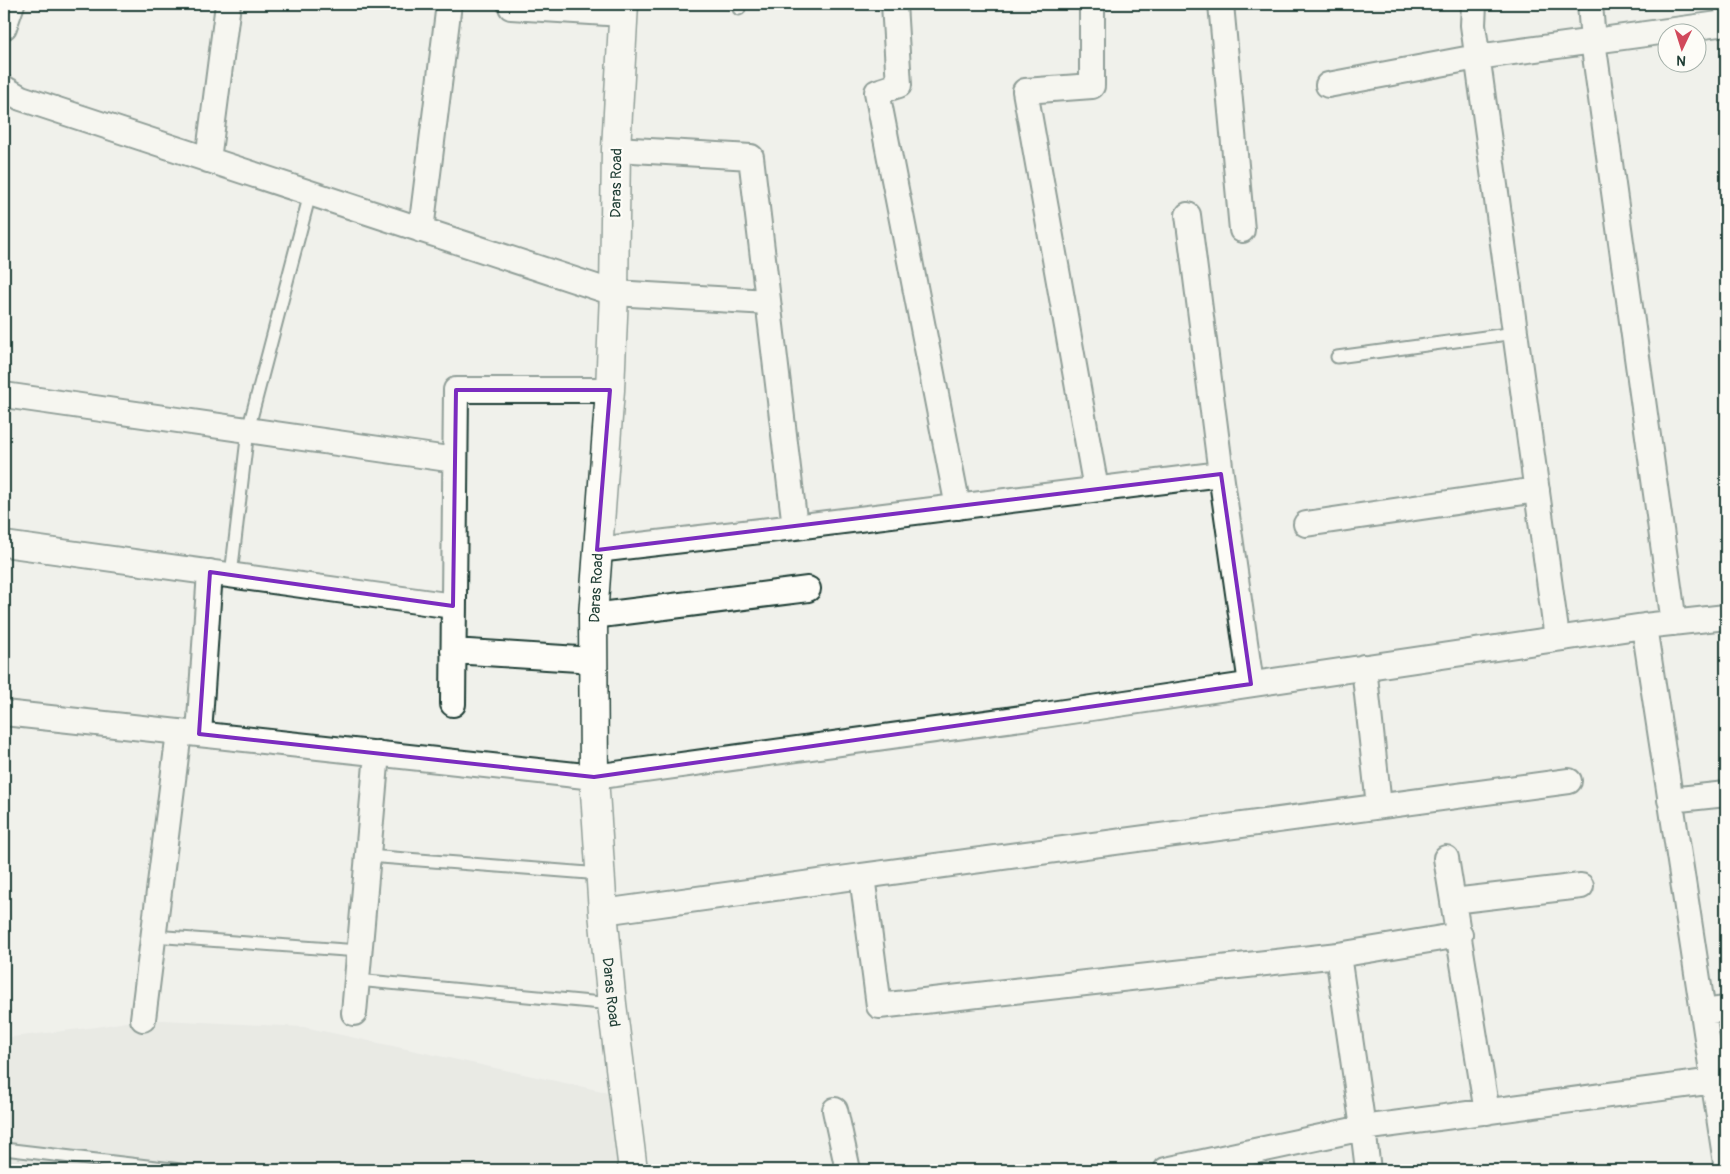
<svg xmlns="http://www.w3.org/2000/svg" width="1730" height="1174" font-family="Pangolin,sans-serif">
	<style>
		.built { fill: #dfe2dc }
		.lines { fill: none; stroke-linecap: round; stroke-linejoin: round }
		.service-casing { stroke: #1f3d34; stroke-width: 15 }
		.minor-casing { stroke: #1f3d34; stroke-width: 28 }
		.tertiary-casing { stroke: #1f3d34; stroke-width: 31 }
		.service { stroke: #fdfcf7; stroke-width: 11 }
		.minor { stroke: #fdfcf7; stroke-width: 24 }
		.tertiary { stroke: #fdfcf7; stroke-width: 28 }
		.marked { fill: none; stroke: #7b2cbf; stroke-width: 4; stroke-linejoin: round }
		.labels { text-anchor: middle; stroke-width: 4.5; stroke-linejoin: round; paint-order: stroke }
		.street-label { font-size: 15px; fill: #1f3d34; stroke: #fdfcf7 }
	</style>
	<rect width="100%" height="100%" fill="#f0f1eb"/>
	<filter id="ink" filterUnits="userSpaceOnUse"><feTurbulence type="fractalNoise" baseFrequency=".02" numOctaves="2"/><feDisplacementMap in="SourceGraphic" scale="10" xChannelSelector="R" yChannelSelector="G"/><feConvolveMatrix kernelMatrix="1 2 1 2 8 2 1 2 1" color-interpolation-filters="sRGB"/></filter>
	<g filter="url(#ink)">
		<!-- built -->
		<path class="built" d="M 143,1019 L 304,1027 L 616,1094 L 630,1170 L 4,1170 L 4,1038 L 97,1027 Z"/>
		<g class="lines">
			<!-- service casing -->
			<g class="service-casing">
				<path id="service" d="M 738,4 L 739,9
					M 1337,357 L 1515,333
					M 231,575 L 248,430 L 310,194
					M 368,856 L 601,874
					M 153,936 L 359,951
					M 357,980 L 612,1004
					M 4,1149 L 181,1170"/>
			</g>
			<!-- minor casing -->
			<g class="minor-casing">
				<path id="minor" d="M 894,4 L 899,85 L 877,92 L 958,507
					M 1092,4 L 1092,86 L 1025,91 L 1096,489
					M 1221,4 L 1242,230
					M 1474,4 L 1473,25 L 1557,638
					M 1590,4 L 1593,41 L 1674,623
					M 1726,4 L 1726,6
					M 511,7 L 623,14
					M 4,27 L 12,4
					M 1328,85 L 1477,57 L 1726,23
					M 4,88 L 21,98 L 614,293 L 768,302
					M 616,149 L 751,157 L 795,527
					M 208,160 L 228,4
					M 1188,215 L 1221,474 L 1251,684
					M 421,230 L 449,4
					M 4,395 L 455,460
					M 1306,524 L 1537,490
					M 4,544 L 453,606
					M 597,550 L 795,527 L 1221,474
					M 593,616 L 808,589
					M 1644,626 L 1726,1163
					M 453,651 L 594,660
					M 1364,667 L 1379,806
					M 453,704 L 456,390 L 610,390
					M 4,713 L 594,777 L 1044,715 L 1644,626 L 1726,617
					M 199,734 L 210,572
					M 1670,800 L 1726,794
					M 1446,858 L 1487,1112
					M 862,876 L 1569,781
					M 1453,901 L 1581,886
					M 603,912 L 862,876 L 879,1006 L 1338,955 L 1460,935
					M 1338,955 L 1363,1128 L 1368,1170
					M 1703,1012 L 1726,1009
					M 354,1013 L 377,753
					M 143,1019 L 179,732
					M 835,1110 L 848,1170
					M 1166,1170 L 1363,1128 L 1714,1081"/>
			</g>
			<!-- tertiary casing -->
			<g class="tertiary-casing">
				<g id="tertiary">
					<path id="s1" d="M 624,4 L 616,149 L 614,293 L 610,390 L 593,616 L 594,777 L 603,912 L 612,1004 L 633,1170"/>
				</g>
			</g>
			<!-- service -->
			<use href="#service" class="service"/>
			<!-- minor -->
			<use href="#minor" class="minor"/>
			<!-- tertiary -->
			<use href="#tertiary" class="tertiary"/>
		</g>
	</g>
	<!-- marked area -->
	<path d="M0 0H1730V1174H0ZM 456,390 L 610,390 L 597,550 L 1221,474 L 1251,684 L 594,777 L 199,734 L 210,572 L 453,606 Z" fill="#f0f1eb" fill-opacity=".55" fill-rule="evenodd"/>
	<path class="marked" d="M 456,390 L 610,390 L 597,550 L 1221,474 L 1251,684 L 594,777 L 199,734 L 210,572 L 453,606 Z"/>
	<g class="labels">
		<!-- street labels -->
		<g class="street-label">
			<text transform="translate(616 183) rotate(-89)" y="5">Daras Road</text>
			<text transform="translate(596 588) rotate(-87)" y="5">Daras Road</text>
			<text dy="5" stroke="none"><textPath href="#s1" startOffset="990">Daras Road</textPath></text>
		</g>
	</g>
	<!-- margin -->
	<rect width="1730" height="1174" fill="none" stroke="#fdfcf7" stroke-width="20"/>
	<rect x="10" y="10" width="1710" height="1154" fill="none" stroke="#1f3d34" stroke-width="2" filter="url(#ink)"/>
	<!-- north arrow -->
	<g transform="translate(1682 48) rotate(184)"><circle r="24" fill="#fdfcf7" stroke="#a4b0a9"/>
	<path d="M0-4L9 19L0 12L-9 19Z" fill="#d1495b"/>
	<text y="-8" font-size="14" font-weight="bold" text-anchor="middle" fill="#1f3d34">N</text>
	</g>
</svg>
